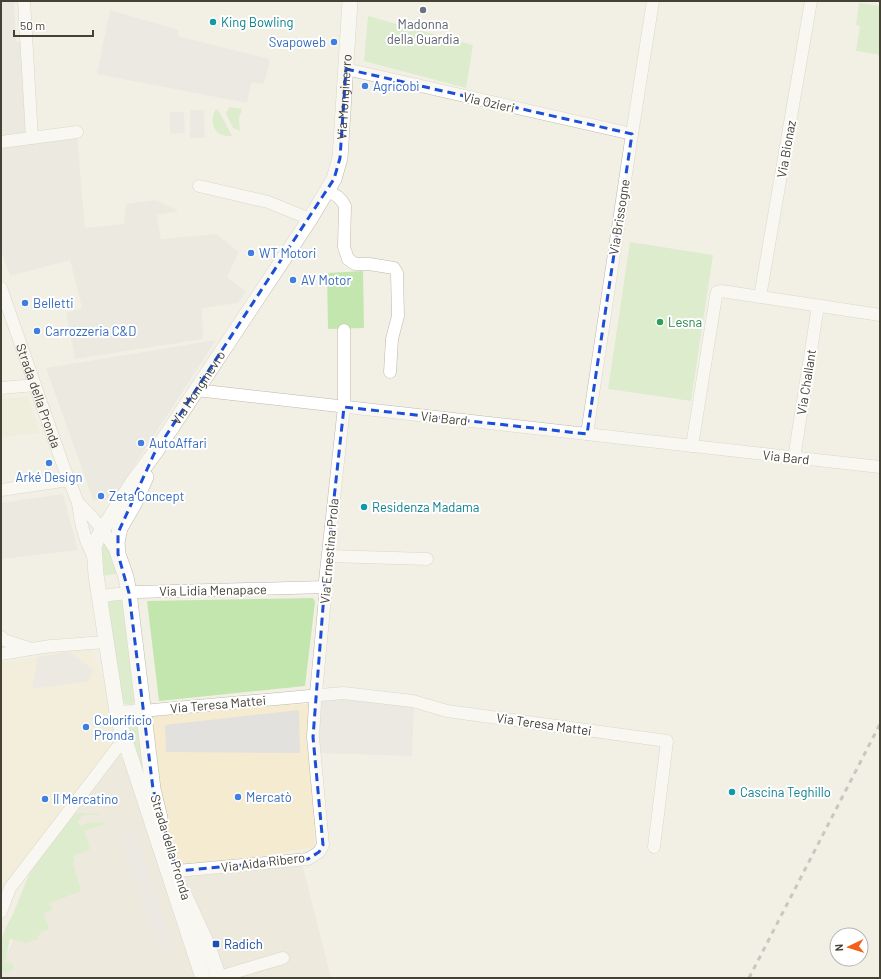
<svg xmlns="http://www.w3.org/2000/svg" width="881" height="979" font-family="Barlow,sans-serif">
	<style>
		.residential { fill: #e6e3d3 }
		.commercial { fill: #f4ebd0 }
		.industrial { fill: #e4e1da }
		.education { fill: #ebe8cf }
		.green { fill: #c3e6ae }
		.parking { fill: #e3e1dd }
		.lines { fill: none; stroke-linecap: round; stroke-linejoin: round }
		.minor-casing { stroke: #bdb9a8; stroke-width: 13 }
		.tertiary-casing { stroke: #bdb9a8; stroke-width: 16 }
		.minor { stroke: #fff; stroke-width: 12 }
		.tertiary { stroke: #fff; stroke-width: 15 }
		.rail { stroke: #949494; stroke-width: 3; stroke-dasharray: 5 5; stroke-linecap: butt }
		.marked { fill: none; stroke: #1d4ed8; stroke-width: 3; stroke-dasharray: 8 5; stroke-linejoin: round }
		.worship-dot { fill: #6b7280; stroke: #fff; stroke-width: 1.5 }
		.culture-dot { fill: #0f9aa8; stroke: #fff; stroke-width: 1.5 }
		.shop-dot { fill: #3f7fe0; stroke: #fff; stroke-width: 1.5 }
		.leisure-dot { fill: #2e9e5b; stroke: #fff; stroke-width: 1.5 }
		.transit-dot { fill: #1a4fb4; stroke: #fff; stroke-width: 1.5 }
		.labels { text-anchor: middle; stroke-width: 4; stroke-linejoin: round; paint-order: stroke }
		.culture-label { font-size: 13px; fill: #0d838f; stroke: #fff; text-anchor: start }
		.worship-label { font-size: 13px; fill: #5b616d; stroke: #fff }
		.shop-label { font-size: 13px; fill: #366cbe; stroke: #fff; text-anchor: start }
		.street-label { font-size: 13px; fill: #444135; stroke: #fff }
		.leisure-label { font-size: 13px; fill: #27864d; stroke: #fff; text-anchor: start }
		.transit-label { font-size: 13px; fill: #164399; stroke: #fff; text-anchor: start }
	</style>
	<rect width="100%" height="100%" fill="#f2f0e5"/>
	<!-- residential -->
	<path class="residential" d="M 117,748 L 177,871 L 301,859 L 331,978 L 1,978 L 1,966 L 61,837 Z"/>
	<!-- commercial -->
	<path class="commercial" d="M 89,644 L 117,712 L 309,704 L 315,847 L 177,871 L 125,745 L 10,888 L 1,886 L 1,662 L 31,658 Z"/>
	<!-- industrial -->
	<path class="industrial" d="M 1,1 L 14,1 L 16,41 L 23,43 L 30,135 L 1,138 Z
		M 77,135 L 85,228 L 124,224 L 126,204 L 156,200 L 179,211 L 157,215 L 161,239 L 216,234 L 239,252 L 227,277 L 246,291 L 238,303 L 202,308 L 203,339 L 75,359 L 66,313 L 82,308 L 70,260 L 10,276 L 1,250 L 1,144 Z
		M 216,340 L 112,500 L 93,500 L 46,368 Z
		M 63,494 L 78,550 L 1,559 L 1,503 Z"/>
	<!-- education -->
	<path class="education" d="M 28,397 L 40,433 L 1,437 L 1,399 Z"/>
	<!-- green -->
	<path class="green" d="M 859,3 L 880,6 L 880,55 L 856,51 L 860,26 L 856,25 Z
		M 368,16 L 473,45 L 466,88 L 364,61 Z
		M 229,107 L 242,109 L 239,118 L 240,131 L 233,128 L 226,114 Z
		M 216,109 L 220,113 L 232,136 C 229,136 225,136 222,135 C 212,131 210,118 216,109 Z
		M 630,242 L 713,255 L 691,401 L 608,389 Z
		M 363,271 L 364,328 L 328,329 L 327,273 Z
		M 104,537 L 119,573 L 103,576 L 99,548 Z
		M 119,598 L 123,602 L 137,700 L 131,705 L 125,704 L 121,701 L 106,608 C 109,601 111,599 119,598 Z
		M 313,598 L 315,602 L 305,686 L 159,701 L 147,601 Z
		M 138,716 L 147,787 L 128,742 L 126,717 Z
		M 72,813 L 100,814 L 100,815 L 83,815 L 77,822 L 82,826 C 90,821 98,822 107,823 L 84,831 L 90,849 L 73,856 L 75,859 L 73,863 L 81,891 L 50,903 L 52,910 L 44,913 L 49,929 L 40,932 L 41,934 L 37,936 L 38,939 L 26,943 L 10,939 L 5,962 L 13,964 L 13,970 L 1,974 L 1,942 L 6,927 L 13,914 L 33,864 Z"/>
	<!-- parking -->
	<path class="parking" d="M 110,10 L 179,30 L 178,36 L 270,59 L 264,84 L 251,83 L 247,103 L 97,74 Z
		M 190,110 L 204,110 L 205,138 L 190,138 Z
		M 170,112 L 184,112 L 185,133 L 170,134 Z
		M 70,652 L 93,670 L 89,681 L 32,689 L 38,657 Z
		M 343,693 L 414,707 L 412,756 L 314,753 L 316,695 Z
		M 299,710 L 300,753 L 166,752 L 165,725 Z
		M 134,829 L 172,946 L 158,951 L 119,835 Z"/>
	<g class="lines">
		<!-- minor casing -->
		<g class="minor-casing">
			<g id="minor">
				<path d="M 24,1 L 32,138"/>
				<path d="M 346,69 L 632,134"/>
				<path d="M 1,142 L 77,132"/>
				<path d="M 199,186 L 268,202 L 310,219"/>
				<path d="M 328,191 C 336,195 341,198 345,206 L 344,247 L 348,259 L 355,264 L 369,264 L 394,268 L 397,273 L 398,316 L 392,339 L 390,372"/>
				<path id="s1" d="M 1,288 L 63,465 L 78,503 L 81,522 L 86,540 L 94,558"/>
				<path d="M 760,297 L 811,1"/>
				<path d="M 1,388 L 35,385"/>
				<path d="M 196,390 L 880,467"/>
				<path d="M 587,434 L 632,134 L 653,1"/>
				<path d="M 692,446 L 716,296 L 717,292 L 721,291 L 741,294 L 880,315"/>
				<path d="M 794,458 L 818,306"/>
				<path d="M 1,490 L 69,480"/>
				<path d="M 78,503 C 95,518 106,535 118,554"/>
				<path d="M 328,556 L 427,559"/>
				<path d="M 100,596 L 137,592 L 326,587"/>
				<path d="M 1,637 L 4,640 L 31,649 L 1,654"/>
				<path d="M 31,649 L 51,646 L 106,642"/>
				<path d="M 117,712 L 153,710 L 343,693 L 413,701 L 447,711 L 667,741 L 654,847"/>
				<path d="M 177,871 L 308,859 L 319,852 L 323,845 L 313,737 L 315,704 L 326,587 L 325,581 L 344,407 L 344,330"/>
				<path d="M 1,912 L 10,888 L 117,748 L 125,745"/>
				<path d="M 219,977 L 283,958"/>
			</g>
		</g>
		<!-- tertiary casing -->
		<g class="tertiary-casing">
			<g id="tertiary">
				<path d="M 146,477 L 134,504 L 120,528 L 117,542 L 118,554 L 126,577 L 129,593 L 153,789 L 160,818"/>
				<path d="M 185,896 L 207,944 L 219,978"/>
				<path id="s2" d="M 203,978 L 121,728 L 117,712 L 96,575 L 94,547 L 97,539 L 103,529 L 133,482 L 154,454 L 310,219 L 334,179 L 340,158 L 350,1"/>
			</g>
		</g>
		<!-- minor -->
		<use href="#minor" class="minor"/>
		<!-- tertiary -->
		<use href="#tertiary" class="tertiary"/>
		<!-- rail -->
		<path class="rail" d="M 749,978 L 880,724"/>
	</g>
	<!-- marked area -->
	<path d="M0 0H881V979H0ZM 346,69 L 632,134 L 587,434 L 344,407 L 325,581 L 313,737 L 323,845 L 319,852 L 308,859 L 177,871 L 153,789 L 129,593 L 118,554 L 118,533 L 154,454 L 334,179 L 340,158 Z" fill="#f2f0e5" fill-opacity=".55" fill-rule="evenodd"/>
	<path class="marked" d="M 346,69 L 632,134 L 587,434 L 344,407 L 325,581 L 313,737 L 323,845 L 319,852 L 308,859 L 177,871 L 153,789 L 129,593 L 118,554 L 118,533 L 154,454 L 334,179 L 340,158 Z"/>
	<!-- markers -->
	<circle class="worship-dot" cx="423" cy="10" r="4"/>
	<g class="culture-dot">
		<circle cx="213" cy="22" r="4"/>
		<circle cx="364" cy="507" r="4"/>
		<circle cx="732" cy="792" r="4"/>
	</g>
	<g class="shop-dot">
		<circle cx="334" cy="42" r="4"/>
		<circle cx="365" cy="86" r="4"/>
		<circle cx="251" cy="253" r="4"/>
		<circle cx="293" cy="280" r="4"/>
		<circle cx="25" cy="303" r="4"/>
		<circle cx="37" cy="331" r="4"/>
		<circle cx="141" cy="443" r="4"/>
		<circle cx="49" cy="463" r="4"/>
		<circle cx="101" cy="496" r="4"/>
		<circle cx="86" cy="727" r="4"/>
		<circle cx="238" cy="797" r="4"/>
		<circle cx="45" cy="799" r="4"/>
	</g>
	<circle class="leisure-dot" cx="660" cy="322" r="4"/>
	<rect class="transit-dot" x="212" y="940" width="8" height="8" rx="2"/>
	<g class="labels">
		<!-- culture labels -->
		<g class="culture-label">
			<text x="221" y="27">King Bowling</text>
			<text x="372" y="512">Residenza Madama</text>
			<text x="740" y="797">Cascina Teghillo</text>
		</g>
		<!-- worship labels -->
		<g class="worship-label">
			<text x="423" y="29">Madonna<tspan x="423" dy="15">della Guardia</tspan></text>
		</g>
		<!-- shop labels -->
		<g class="shop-label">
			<text x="326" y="47" text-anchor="end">Svapoweb</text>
			<text x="373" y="91">Agricobì</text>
			<text x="259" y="258">WT Motori</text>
			<text x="301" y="285">AV Motor</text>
			<text x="33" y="308">Belletti</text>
			<text x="45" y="336">Carrozzeria C&amp;D</text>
			<text x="149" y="448">AutoAffari</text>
			<text x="49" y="482" text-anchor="middle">Arké Design</text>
			<text x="109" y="501">Zeta Concept</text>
			<text x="94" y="725">Colorificio<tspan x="94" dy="15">Pronda</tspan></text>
			<text x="246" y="802">Mercatò</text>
			<text x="53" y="804">Il Mercatino</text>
		</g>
		<!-- street labels -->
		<g class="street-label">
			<text dy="5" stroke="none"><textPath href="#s2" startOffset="969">Via Monginevro</textPath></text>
			<text transform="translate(489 102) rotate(13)" y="5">Via Ozieri</text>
			<text transform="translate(786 149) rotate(-80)" y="5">Via Bionaz</text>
			<text transform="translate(619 217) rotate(-81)" y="5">Via Brissogne</text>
			<text transform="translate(806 382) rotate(-81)" y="5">Via Challant</text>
			<text dy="5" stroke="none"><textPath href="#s2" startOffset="637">Via Monginevro</textPath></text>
			<text dy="5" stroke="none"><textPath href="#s1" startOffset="114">Strada della Pronda</textPath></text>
			<text transform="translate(444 418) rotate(6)" y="5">Via Bard</text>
			<text transform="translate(786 457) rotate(6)" y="5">Via Bard</text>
			<text transform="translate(329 551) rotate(-85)" y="5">Via Ernestina Prola</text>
			<text transform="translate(213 590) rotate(-1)" y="5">Via Lidia Menapace</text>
			<text transform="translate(218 704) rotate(-5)" y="5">Via Teresa Mattei</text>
			<text transform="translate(544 724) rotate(8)" y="5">Via Teresa Mattei</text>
			<text transform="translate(171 847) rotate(73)" y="5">Strada della Pronda</text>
			<text transform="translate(263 862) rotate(-7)" y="5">Via Aida Ribero</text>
		</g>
		<!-- leisure labels -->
		<g class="leisure-label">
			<text x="668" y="327">Lesna</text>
		</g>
		<!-- transit labels -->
		<g class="transit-label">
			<text x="224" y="949">Radich</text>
		</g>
	</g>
	<!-- border -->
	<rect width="881" height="979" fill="none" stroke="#444135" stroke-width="4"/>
	<!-- north arrow -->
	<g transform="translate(849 947) rotate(266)"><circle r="19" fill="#ffffff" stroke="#b4b3ae"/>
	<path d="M0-3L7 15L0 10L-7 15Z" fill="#f4601a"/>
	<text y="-6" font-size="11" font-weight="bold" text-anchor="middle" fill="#444135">N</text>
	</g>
	<!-- scale -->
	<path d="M14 30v6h79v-6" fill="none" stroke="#444135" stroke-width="2"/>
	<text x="20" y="30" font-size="12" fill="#444135" stroke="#ffffff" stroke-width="3" paint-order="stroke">50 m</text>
</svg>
